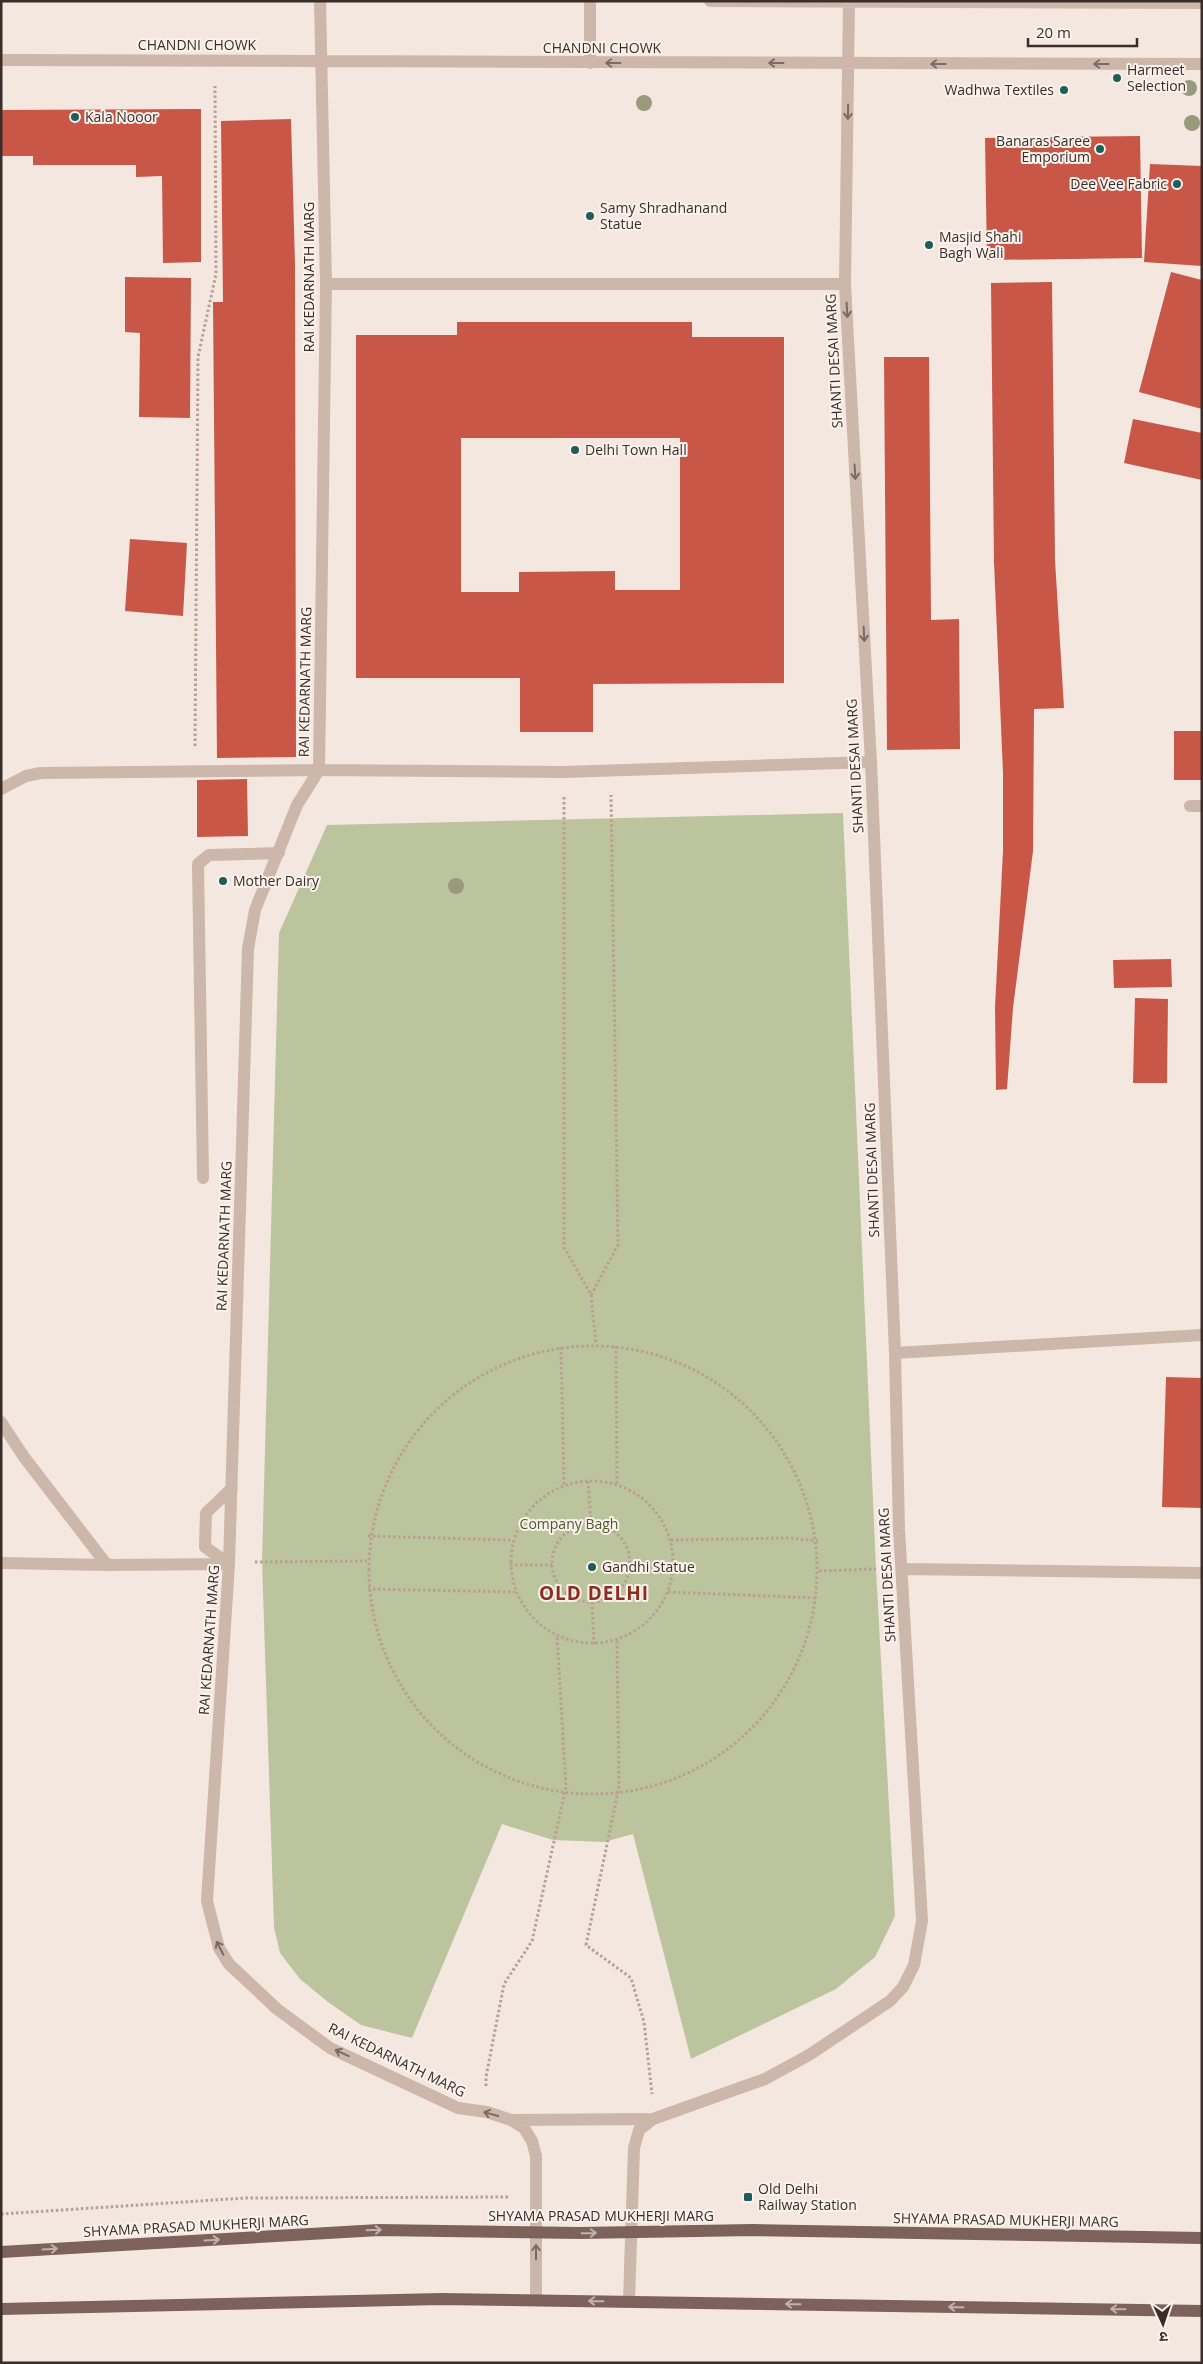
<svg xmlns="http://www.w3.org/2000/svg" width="1203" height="2364" font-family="'Open Sans','Noto Sans Devanagari',sans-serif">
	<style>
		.green { fill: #bcc49e }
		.building { fill: #c95748; fill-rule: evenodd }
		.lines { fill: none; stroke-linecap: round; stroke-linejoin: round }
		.path { stroke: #b99f94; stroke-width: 3; stroke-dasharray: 2.5 2.5; stroke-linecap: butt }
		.minor { stroke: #cdb6aa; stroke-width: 12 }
		.major { stroke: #7c625b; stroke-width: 12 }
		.tree { fill: #99997d }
		.oneway { stroke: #7c6b64 }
		.oneway2 { stroke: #c2b1ab }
		.poi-dot { fill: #1e5d59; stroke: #fbf2ec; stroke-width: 2 }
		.labels { text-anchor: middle; stroke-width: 4; stroke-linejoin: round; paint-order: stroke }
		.street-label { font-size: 14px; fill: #3a2d2a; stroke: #fbf2ec }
		.poi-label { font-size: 14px; fill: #3a2d2a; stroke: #fbf2ec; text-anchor: start }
		.park-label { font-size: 14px; fill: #4e592d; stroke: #fbf2ec }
		.district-label { font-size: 19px; font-weight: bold; letter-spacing: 1px; fill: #8c2d20; stroke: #fbf2ec }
	</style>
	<rect width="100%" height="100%" fill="#f4e7df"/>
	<!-- green -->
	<path class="green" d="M 843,813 L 876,1569 L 895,1916 L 875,1957 L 836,1989 L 691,2059 L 633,1834 L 604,1842 L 553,1840 L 502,1824 L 412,2038 L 361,2025 L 328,2002 L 300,1979 L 280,1953 L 274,1927 L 262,1561 L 279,933 L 327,825 Z"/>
	<!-- building -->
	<path class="building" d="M 201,109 L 201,262 L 163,263 L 162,176 L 136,177 L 136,165 L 33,165 L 33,156 L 1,156 L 1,110 Z
		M 291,119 L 295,264 L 296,757 L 217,758 L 213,302 L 223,302 L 221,121 Z
		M 1140,136 L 1142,258 L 987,260 L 985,138 Z
		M 1150,164 L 1202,166 L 1202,266 L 1144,262 Z
		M 1171,272 L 1202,280 L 1202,409 L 1139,392 Z
		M 125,277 L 191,278 L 190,418 L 139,417 L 140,333 L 125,332 Z
		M 1052,282 L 1055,560 L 1064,708 L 1034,709 L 1033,851 L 1013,1008 L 1007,1089 L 996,1090 L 995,1007 L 1003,851 L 1003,773 L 994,562 L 991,283 Z
		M 457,322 L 692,322 L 692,337 L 784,337 L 784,683 L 593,684 L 593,732 L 520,732 L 520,678 L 356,678 L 356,335 L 457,335 ZM 461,438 L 680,438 L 680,590 L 615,590 L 615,571 L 519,572 L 519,592 L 461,592 Z
		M 884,357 L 929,357 L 931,620 L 959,619 L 960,749 L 887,750 Z
		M 1133,419 L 1202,433 L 1202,480 L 1124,463 Z
		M 130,539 L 187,543 L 183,616 L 125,611 Z
		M 1174,731 L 1202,731 L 1202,780 L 1174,780 Z
		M 247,779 L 248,836 L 197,837 L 197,780 Z
		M 1171,959 L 1172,987 L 1114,988 L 1113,960 Z
		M 1135,998 L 1168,999 L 1167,1083 L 1133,1083 Z
		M 1166,1377 L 1202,1378 L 1202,1508 L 1162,1507 Z"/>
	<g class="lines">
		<!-- path -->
		<path class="path" d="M 195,746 L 198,357 L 216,274 L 215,86
			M 564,797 L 564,1247 L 591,1295 L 596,1345
			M 591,1295 L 618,1245 L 611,795
			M 616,1346 L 617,1483
			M369 1570a224 224 0 1 1 448 0a224 224 0 1 1-448 0Z
			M 561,1347 L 564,1485
			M511 1562a81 81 0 1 1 162 0a81 81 0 1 1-162 0Z
			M 588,1481 L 591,1524
			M552 1563a39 39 0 1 1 78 0a39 39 0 1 1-78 0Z
			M 368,1536 L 512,1540
			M 671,1540 L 790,1538 L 818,1541
			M 255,1562 L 367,1561
			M 631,1564 L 674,1566
			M 510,1565 L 552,1565
			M 819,1571 L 876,1569
			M 368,1589 L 515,1592
			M 668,1592 L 817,1598
			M 592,1602 L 594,1644
			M 617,1641 L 619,1787 L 586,1945 L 631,1978 L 644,2022 L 652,2094
			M 486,2086 L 486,2077 L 504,1984 L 532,1941 L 566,1787 L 557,1636
			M 1,2214 L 245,2198 L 510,2197"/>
		<!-- minor -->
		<path class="minor" d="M 320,1 L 326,284 L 319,770 L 297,805 L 255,910 L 248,949 L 229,1564 L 207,1901 L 219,1948 L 229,1964 L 277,2009 L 330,2048 L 458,2108 L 487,2112 L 511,2120 L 524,2128 L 532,2141 L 536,2156 L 536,2300
			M 590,1 L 590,63
			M 710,1 L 1202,3
			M 1,60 L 1202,64
			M 326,284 L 845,284
			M 1,789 L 26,776 L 41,773 L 319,770 L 564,772 L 871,762
			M 1190,806 L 1202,806
			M 203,1178 L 198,864 L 209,855 L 279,853
			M 895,1353 L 1202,1335
			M 1,1422 L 24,1457 L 107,1565
			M 1,1563 L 107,1565 L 229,1564
			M 229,1564 L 205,1547 L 206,1513 L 232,1488
			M 902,1569 L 1202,1573
			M 511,2120 L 653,2119
			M 629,2301 L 634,2148 L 639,2130 L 653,2119 L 765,2079 L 809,2055 L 890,2001 L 903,1987 L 914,1965 L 922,1921 L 899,1529 L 895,1353 L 871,762 L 845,284 L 849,1"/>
		<!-- major -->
		<path class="major" d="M 1,2252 L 379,2230 L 580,2233 L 753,2230 L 1202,2238
			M 1,2309 L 441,2299 L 1202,2311"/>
	</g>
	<!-- trees -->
	<g class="tree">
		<circle cx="1189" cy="88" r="8"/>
		<circle cx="644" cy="103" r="8"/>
		<circle cx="1192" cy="123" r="8"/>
		<circle cx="456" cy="886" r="8"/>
	</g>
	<!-- one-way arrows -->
	<defs><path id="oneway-shaft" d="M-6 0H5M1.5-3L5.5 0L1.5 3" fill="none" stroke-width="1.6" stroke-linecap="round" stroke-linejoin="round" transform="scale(1.25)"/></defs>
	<g class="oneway">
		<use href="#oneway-shaft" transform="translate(613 63) rotate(-180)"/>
		<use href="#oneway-shaft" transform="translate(776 63) rotate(-180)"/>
		<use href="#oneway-shaft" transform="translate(938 64) rotate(-180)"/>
		<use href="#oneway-shaft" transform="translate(1101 64) rotate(-180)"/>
		<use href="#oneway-shaft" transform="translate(848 112) rotate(91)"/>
		<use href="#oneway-shaft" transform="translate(847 310) rotate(87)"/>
		<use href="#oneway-shaft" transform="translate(855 472) rotate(87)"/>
		<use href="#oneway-shaft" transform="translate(864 634) rotate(87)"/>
		<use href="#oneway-shaft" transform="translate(220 1948) rotate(-117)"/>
		<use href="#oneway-shaft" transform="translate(342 2053) rotate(-155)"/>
		<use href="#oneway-shaft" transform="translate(491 2114) rotate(-165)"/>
		<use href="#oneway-shaft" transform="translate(536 2252) rotate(-90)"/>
	</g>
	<g class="oneway2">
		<use href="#oneway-shaft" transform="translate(374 2230) rotate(-2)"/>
		<use href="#oneway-shaft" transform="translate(589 2233) rotate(-1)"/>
		<use href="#oneway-shaft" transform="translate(212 2240) rotate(-3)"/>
		<use href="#oneway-shaft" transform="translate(50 2249) rotate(-3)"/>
		<use href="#oneway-shaft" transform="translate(596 2301) rotate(-179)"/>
		<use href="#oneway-shaft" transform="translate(793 2304) rotate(-179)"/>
		<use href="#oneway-shaft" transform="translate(956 2307) rotate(-179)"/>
		<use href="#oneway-shaft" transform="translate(1118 2309) rotate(-179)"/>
	</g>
	<!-- markers -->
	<g class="poi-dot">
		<circle cx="1117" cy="78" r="5"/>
		<circle cx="1064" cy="90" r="5"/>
		<circle cx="75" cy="117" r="5"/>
		<circle cx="1100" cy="149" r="5"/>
		<circle cx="1177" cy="184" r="5"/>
		<circle cx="590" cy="216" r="5"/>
		<circle cx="929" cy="245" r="5"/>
		<circle cx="575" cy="450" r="5"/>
		<circle cx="223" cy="881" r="5"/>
		<circle cx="592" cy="1567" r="5"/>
		<rect x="743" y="2192" width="10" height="10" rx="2.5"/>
	</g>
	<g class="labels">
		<!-- street labels -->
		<g class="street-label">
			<text x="197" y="50">CHANDNI CHOWK</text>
			<text x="602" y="53">CHANDNI CHOWK</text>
			<text transform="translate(309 277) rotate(-90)" y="5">RAI KEDARNATH MARG</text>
			<text transform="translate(834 361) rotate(-93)" y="5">SHANTI DESAI MARG</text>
			<text transform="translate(305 682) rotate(-89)" y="5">RAI KEDARNATH MARG</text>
			<text transform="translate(855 766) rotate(-93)" y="5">SHANTI DESAI MARG</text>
			<text transform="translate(872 1170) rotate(-92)" y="5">SHANTI DESAI MARG</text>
			<text transform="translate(224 1236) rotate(-88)" y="5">RAI KEDARNATH MARG</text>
			<text transform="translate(887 1575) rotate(-93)" y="5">SHANTI DESAI MARG</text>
			<text transform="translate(209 1640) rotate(-86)" y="5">RAI KEDARNATH MARG</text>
			<text transform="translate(397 2060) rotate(26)" y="5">RAI KEDARNATH MARG</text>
			<text x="601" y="2221">SHYAMA PRASAD MUKHERJI MARG</text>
			<text transform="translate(1006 2220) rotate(1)" y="5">SHYAMA PRASAD MUKHERJI MARG</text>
			<text transform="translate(196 2226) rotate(-3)" y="5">SHYAMA PRASAD MUKHERJI MARG</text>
		</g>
		<!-- poi labels -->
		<g class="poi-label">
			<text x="1127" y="75">Harmeet<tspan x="1127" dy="16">Selection</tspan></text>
			<text x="1054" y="95" text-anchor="end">Wadhwa Textiles</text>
			<text x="85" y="122">Kala Nooor</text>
			<text x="1090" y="146" text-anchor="end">Banaras Saree<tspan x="1090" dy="16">Emporium</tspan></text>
			<text x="1167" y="189" text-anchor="end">Dee Vee Fabric</text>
			<text x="600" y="213">Samy Shradhanand<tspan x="600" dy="16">Statue</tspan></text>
			<text x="939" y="242">Masjid Shahi<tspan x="939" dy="16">Bagh Wali</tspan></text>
			<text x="585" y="455">Delhi Town Hall</text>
			<text x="233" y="886">Mother Dairy</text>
			<text x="602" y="1572">Gandhi Statue</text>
			<text x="758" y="2194">Old Delhi<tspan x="758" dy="16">Railway Station</tspan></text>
		</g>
		<!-- park labels -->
		<g class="park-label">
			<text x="569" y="1529">Company Bagh</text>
		</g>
		<!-- district labels -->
		<g class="district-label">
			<text x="594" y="1600">OLD DELHI</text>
		</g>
	</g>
	<!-- border -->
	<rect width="1203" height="2364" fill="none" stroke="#3a2d2a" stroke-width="5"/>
	<!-- north arrow -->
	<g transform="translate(1163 2324) rotate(177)" stroke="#fbf2ec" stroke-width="4" paint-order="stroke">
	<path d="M0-4L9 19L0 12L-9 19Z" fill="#3a2d2a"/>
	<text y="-8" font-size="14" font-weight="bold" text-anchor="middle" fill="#3a2d2a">उ</text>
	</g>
	<!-- scale -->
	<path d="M1028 38v8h109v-8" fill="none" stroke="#3a2d2a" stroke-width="2.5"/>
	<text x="1036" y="38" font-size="15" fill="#3a2d2a" stroke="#fbf2ec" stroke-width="4" paint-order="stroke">20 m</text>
</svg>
